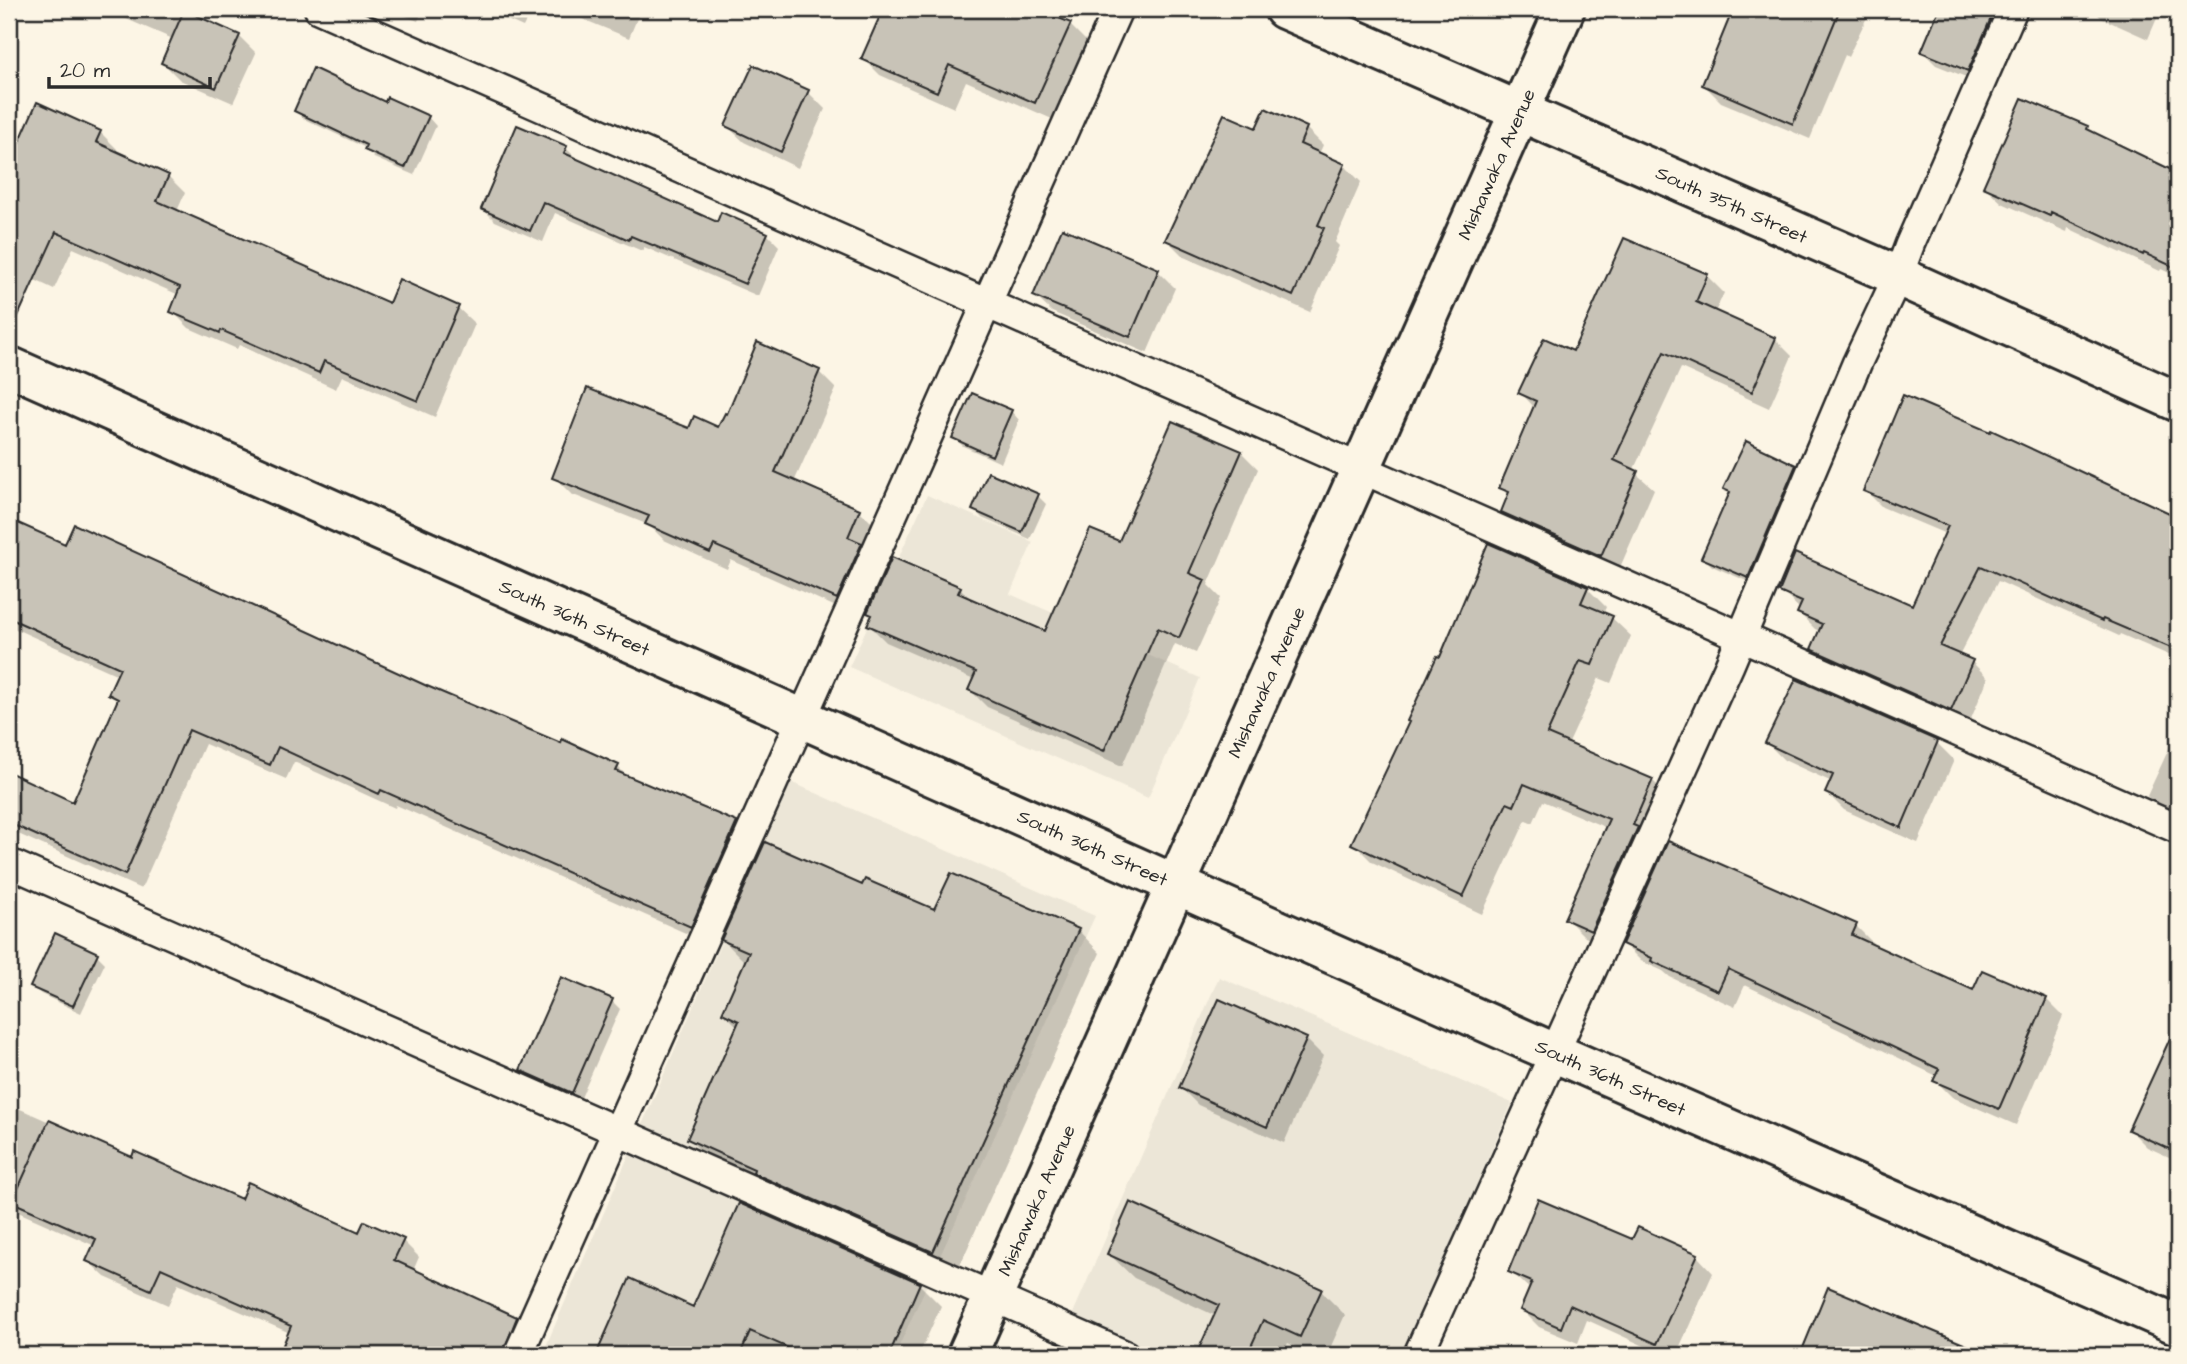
<svg xmlns="http://www.w3.org/2000/svg" width="2187" height="1364" font-family="'Architects Daughter',sans-serif">
	<style>
		.built { fill: #ece6d7 }
		.shadow { fill: #0003 }
		.building { fill: #c8c3b7; stroke: #2b2b2b; stroke-width: 2 }
		.lines { fill: none; stroke-linecap: round; stroke-linejoin: round }
		.service-casing { stroke: #2b2b2b; stroke-width: 33 }
		.minor-casing { stroke: #2b2b2b; stroke-width: 44 }
		.secondary-casing { stroke: #2b2b2b; stroke-width: 44 }
		.service { stroke: #fcf5e5; stroke-width: 28 }
		.minor { stroke: #fcf5e5; stroke-width: 38 }
		.secondary { stroke: #fcf5e5; stroke-width: 38 }
		.labels { text-anchor: middle; stroke-width: 5; stroke-linejoin: round; paint-order: stroke }
		.street-label { font-size: 19px; fill: #2b2b2b; stroke: #fcf5e5 }
	</style>
	<rect width="100%" height="100%" fill="#fcf5e5"/>
	<filter id="ink" filterUnits="userSpaceOnUse"><feTurbulence type="fractalNoise" baseFrequency=".0143" numOctaves="2"/><feDisplacementMap in="SourceGraphic" scale="14" xChannelSelector="R" yChannelSelector="G"/><feConvolveMatrix kernelMatrix="1 2 1 2 8 2 1 2 1" color-interpolation-filters="sRGB"/></filter>
	<g filter="url(#ink)">
		<!-- built -->
		<path class="built" d="M 927,495 L 1033,542 L 1010,594 L 1200,678 L 1148,798 L 849,667 Z
			M 791,782 L 1095,916 L 895,1355 L 542,1355 Z
			M 1219,977 L 1512,1103 L 1402,1355 L 1055,1355 Z"/>
		<!-- shadow -->
		<path class="shadow" d="M 103,9 L 189,9 L 187,13 L 239,36 L 256,53 L 233,103 L 180,80 L 163,63 L 173,39 Z
			M 388,9 L 423,9 L 418,21 Z
			M 483,9 L 532,9 L 523,27 Z
			M 558,9 L 641,9 L 629,38 Z
			M 885,9 L 999,9 L 1004,11 L 1005,9 L 1033,9 L 1070,25 L 1087,42 L 1052,119 L 966,81 L 954,108 L 880,75 L 863,58 Z
			M 1757,9 L 1871,9 L 1848,57 L 1845,55 L 1810,139 L 1721,102 L 1704,85 L 1747,31 Z
			M 1941,9 L 2016,9 L 1981,83 L 1936,65 L 1923,52 Z
			M 2093,9 L 2161,9 L 2148,39 L 2101,18 Z
			M 808,92 L 825,109 L 798,168 L 744,142 L 727,126 Z
			M 386,104 L 428,117 L 436,126 L 414,175 L 374,158 L 366,148 L 304,119 L 296,111 Z
			M 38,105 L 100,132 L 117,149 L 116,153 L 168,176 L 185,193 L 177,211 L 389,305 L 458,308 L 475,324 L 435,417 L 342,376 L 336,389 L 239,345 L 237,349 L 189,328 L 172,311 L 179,295 L 73,248 L 54,289 L 9,268 L 9,169 Z
			M 1306,128 L 1323,145 L 1319,154 L 1344,165 L 1361,182 L 1335,242 L 1339,246 L 1310,312 L 1184,257 L 1167,240 L 1257,130 Z
			M 2087,128 L 2092,133 L 2178,175 L 2178,277 L 2161,269 L 2160,271 L 2068,228 L 2067,232 L 2002,203 L 1985,187 Z
			M 566,148 L 578,160 L 718,224 L 767,234 L 779,246 L 758,296 L 644,247 L 642,251 L 555,213 L 543,242 L 495,221 L 483,209 Z
			M 1158,271 L 1175,288 L 1147,353 L 1052,312 L 1035,296 Z
			M 1707,276 L 1724,293 L 1715,312 L 1775,339 L 1792,356 L 1769,408 L 1681,368 L 1633,471 L 1654,489 L 1618,572 L 1520,529 L 1503,512 L 1509,496 L 1501,488 L 1535,408 L 1520,392 L 1574,354 Z
			M 819,372 L 836,389 L 794,482 L 859,510 L 876,527 L 854,615 L 731,560 L 727,569 L 664,540 L 649,525 L 571,494 L 554,477 L 690,430 L 719,430 Z
			M 1011,411 L 1019,420 L 1001,463 L 963,446 L 954,438 Z
			M 1241,452 L 1258,469 L 1208,585 L 1221,598 L 1196,653 L 1175,644 L 1122,766 L 987,707 L 970,690 L 974,680 L 886,642 L 869,625 L 873,616 L 869,612 L 960,588 L 974,602 L 1046,633 Z
			M 1795,466 L 1803,474 L 1756,585 L 1712,566 L 1704,558 L 1731,494 L 1726,489 Z
			M 1865,490 L 2158,512 L 2178,521 L 2178,659 L 2120,634 L 2119,636 L 1998,581 L 1959,656 L 1972,662 L 1988,678 L 1968,726 L 1829,665 L 1813,648 L 1821,632 L 1815,629 L 1799,613 L 1800,609 L 1781,591 L 1913,608 L 1946,534 L 1882,507 Z
			M 1037,495 L 1046,504 L 1030,539 L 982,518 L 974,509 Z
			M 9,521 L 66,547 L 426,688 L 618,767 L 630,779 L 736,824 L 752,839 L 706,942 L 396,805 L 395,808 L 294,762 L 286,779 L 205,744 L 141,889 L 16,833 L 9,849 L 9,773 L 73,804 L 119,702 L 110,694 L 118,675 L 9,626 Z
			M 1587,588 L 1606,607 L 1603,614 L 1612,618 L 1631,636 L 1611,683 L 1599,678 L 1568,745 L 1652,780 L 1670,798 L 1610,948 L 1585,937 L 1566,918 L 1607,828 L 1543,801 L 1533,823 L 1526,820 L 1482,914 L 1372,862 L 1353,843 Z
			M 2178,729 L 2178,819 L 2164,812 L 2147,796 Z
			M 1767,743 L 1937,743 L 1954,760 L 1918,843 L 1844,810 L 1827,793 L 1832,782 L 1784,760 Z
			M 863,888 L 935,912 L 1078,930 L 1100,953 L 956,1274 L 711,1162 L 689,1139 L 739,1028 L 724,1013 L 746,963 L 723,940 Z
			M 1856,926 L 1873,943 L 1872,946 L 1974,993 L 2046,999 L 2063,1016 L 2016,1125 L 1952,1097 L 1936,1081 L 1937,1076 L 1745,985 L 1735,1007 L 1670,977 L 1663,971 L 1641,961 L 1624,944 Z
			M 97,955 L 105,963 L 81,1013 L 41,994 L 32,986 Z
			M 612,1001 L 620,1009 L 580,1100 L 530,1078 L 522,1070 Z
			M 2178,1025 L 2178,1161 L 2147,1147 L 2130,1130 Z
			M 1306,1039 L 1323,1056 L 1284,1143 L 1198,1105 L 1181,1088 Z
			M 9,1104 L 133,1159 L 242,1201 L 360,1234 L 403,1241 L 419,1257 L 413,1271 L 516,1318 L 532,1334 L 524,1355 L 295,1355 L 285,1345 L 290,1333 L 178,1284 L 168,1305 L 105,1277 L 88,1261 L 95,1246 L 9,1208 Z
			M 1633,1241 L 1697,1256 L 1713,1273 L 1676,1355 L 1664,1355 L 1587,1320 L 1578,1343 L 1539,1327 L 1522,1310 L 1531,1290 L 1510,1271 Z
			M 1109,1254 L 1321,1291 L 1345,1315 L 1327,1355 L 1313,1355 L 1288,1343 L 1282,1355 L 1198,1355 L 1216,1316 L 1134,1278 Z
			M 631,1281 L 694,1309 L 919,1284 L 941,1306 L 919,1355 L 598,1355 Z
			M 1829,1289 L 1988,1355 L 1802,1355 Z"/>
		<!-- building -->
		<path class="building" d="M 883,9 L 1037,9 L 1071,23 L 1035,103 L 949,65 L 937,92 L 861,59 Z
			M 1733,9 L 1840,9 L 1793,124 L 1702,85 Z
			M 1939,9 L 1995,9 L 1968,71 L 1921,52 Z
			M 184,10 L 240,35 L 216,88 L 161,63 Z
			M 753,65 L 809,90 L 781,152 L 725,126 Z
			M 313,68 L 385,102 L 387,97 L 429,116 L 405,168 L 364,150 L 366,145 L 294,111 Z
			M 2022,98 L 2088,126 L 2087,129 L 2178,173 L 2178,269 L 2144,253 L 2143,255 L 2051,212 L 2050,216 L 1983,187 Z
			M 37,102 L 101,131 L 96,142 L 169,175 L 157,201 L 389,303 L 399,279 L 459,306 L 418,401 L 324,361 L 319,373 L 221,330 L 220,333 L 170,312 L 180,287 L 56,232 L 9,336 L 9,165 Z
			M 1265,108 L 1307,127 L 1300,144 L 1345,164 L 1318,225 L 1324,228 L 1293,296 L 1165,240 L 1224,114 L 1256,128 Z
			M 517,125 L 567,146 L 564,153 L 717,222 L 721,212 L 768,233 L 745,284 L 631,236 L 629,240 L 543,202 L 530,231 L 481,209 Z
			M 1062,228 L 1159,269 L 1130,337 L 1033,296 Z
			M 1624,238 L 1708,274 L 1696,302 L 1776,338 L 1752,392 L 1664,352 L 1614,460 L 1638,471 L 1601,556 L 1501,512 L 1509,492 L 1499,488 L 1536,401 L 1518,393 L 1544,338 L 1573,351 Z
			M 757,342 L 820,370 L 775,472 L 860,509 L 848,537 L 862,543 L 837,599 L 714,545 L 710,553 L 645,524 L 649,516 L 552,478 L 587,388 L 689,428 L 694,416 L 718,427 L 725,413 L 727,414 Z
			M 972,393 L 1012,410 L 992,456 L 952,438 Z
			M 1903,395 L 1990,432 L 1991,430 L 2178,517 L 2178,651 L 2103,619 L 2102,621 L 1981,566 L 1940,646 L 1973,660 L 1951,711 L 1811,649 L 1822,624 L 1797,613 L 1802,602 L 1779,592 L 1795,553 L 1912,605 L 1948,526 L 1863,491 Z
			M 1172,421 L 1242,451 L 1189,573 L 1205,580 L 1179,638 L 1158,628 L 1104,751 L 968,690 L 976,672 L 867,625 L 872,615 L 867,613 L 892,557 L 961,587 L 958,593 L 1045,631 L 1090,529 L 1119,541 Z
			M 1746,441 L 1796,465 L 1748,578 L 1701,558 L 1730,492 L 1723,489 Z
			M 988,472 L 1039,494 L 1022,532 L 972,510 Z
			M 9,519 L 65,544 L 74,524 L 427,686 L 561,743 L 562,739 L 619,765 L 616,771 L 737,822 L 691,927 L 381,790 L 379,794 L 278,747 L 270,765 L 189,730 L 125,875 L 9,823 L 9,772 L 73,802 L 118,699 L 108,694 L 120,668 L 9,618 Z
			M 1488,543 L 1588,587 L 1581,603 L 1613,616 L 1592,665 L 1580,661 L 1547,734 L 1653,779 L 1633,825 L 1638,827 L 1591,931 L 1564,919 L 1609,819 L 1524,784 L 1514,806 L 1507,803 L 1463,897 L 1351,844 L 1409,722 L 1407,721 L 1437,656 L 1440,657 Z
			M 1796,679 L 1938,741 L 1901,828 L 1825,793 L 1833,775 L 1765,743 Z
			M 1668,841 L 1857,924 L 1852,935 L 1973,990 L 1982,970 L 2047,998 L 1999,1109 L 1933,1081 L 1939,1069 L 1728,969 L 1718,991 L 1651,961 L 1652,958 L 1622,944 Z
			M 765,842 L 862,885 L 865,879 L 934,909 L 951,873 L 1079,929 L 933,1252 L 753,1173 L 754,1169 L 687,1139 L 739,1021 L 722,1013 L 749,952 L 721,940 Z
			M 55,933 L 98,953 L 73,1006 L 30,987 Z
			M 561,977 L 613,999 L 572,1093 L 520,1070 Z
			M 1219,999 L 1307,1038 L 1267,1127 L 1179,1088 Z
			M 2178,1021 L 2178,1153 L 2128,1130 Z
			M 49,1120 L 132,1157 L 134,1151 L 241,1199 L 248,1182 L 359,1232 L 364,1221 L 404,1239 L 394,1260 L 517,1317 L 502,1355 L 305,1355 L 283,1345 L 291,1326 L 161,1268 L 151,1290 L 86,1261 L 96,1239 L 12,1202 Z
			M 1538,1199 L 1632,1239 L 1638,1227 L 1698,1254 L 1657,1344 L 1570,1305 L 1561,1328 L 1520,1310 L 1532,1282 L 1508,1272 Z
			M 1130,1202 L 1322,1289 L 1300,1337 L 1263,1320 L 1247,1355 L 1196,1355 L 1219,1305 L 1107,1254 Z
			M 739,1203 L 920,1283 L 889,1355 L 804,1355 L 750,1331 L 740,1355 L 596,1355 L 630,1278 L 693,1307 Z
			M 1828,1287 L 1990,1355 L 1800,1355 Z"/>
		<g class="lines">
			<!-- service casing -->
			<g class="service-casing">
				<path id="service" d="M 319,9 L 2178,829
					M 9,863 L 1125,1355
					M 518,1355 L 1118,9
					M 1418,1355 L 1729,666 L 1857,363 L 1898,276 L 1910,244 L 2013,9"/>
			</g>
			<!-- minor casing -->
			<g class="minor-casing">
				<path id="minor" d="M 1284,9 L 1898,276 L 2178,402
					M 9,366 L 1555,1053 L 2178,1325"/>
			</g>
			<!-- secondary casing -->
			<g class="secondary-casing">
				<path id="secondary" d="M 967,1355 L 1565,9"/>
			</g>
			<!-- service -->
			<use href="#service" class="service"/>
			<!-- minor -->
			<use href="#minor" class="minor"/>
			<!-- secondary -->
			<use href="#secondary" class="secondary"/>
		</g>
	</g>
	<g class="labels">
		<!-- street labels -->
		<g class="street-label">
			<text transform="translate(1496 164) rotate(-66)" y="7">Mishawaka Avenue</text>
			<text transform="translate(1732 204) rotate(24)" y="7">South 35th Street</text>
			<text transform="translate(575 617) rotate(24)" y="7">South 36th Street</text>
			<text transform="translate(1266 682) rotate(-66)" y="7">Mishawaka Avenue</text>
			<text transform="translate(1093 847) rotate(24)" y="7">South 36th Street</text>
			<text transform="translate(1611 1077) rotate(24)" y="7">South 36th Street</text>
			<text transform="translate(1036 1200) rotate(-66)" y="7">Mishawaka Avenue</text>
		</g>
	</g>
	<!-- margin -->
	<rect width="2187" height="1364" fill="none" stroke="#fcf5e5" stroke-width="35"/>
	<rect x="18" y="18" width="2152" height="1329" fill="none" stroke="#2b2b2b" stroke-width="2.5" filter="url(#ink)"/>
	<!-- scale -->
	<path d="M49 77v10h161v-10" fill="none" stroke="#2b2b2b" stroke-width="3.5"/>
	<text x="60" y="77" font-size="21" fill="#2b2b2b" stroke="#fcf5e5" stroke-width="5" paint-order="stroke">20 m</text>
</svg>
